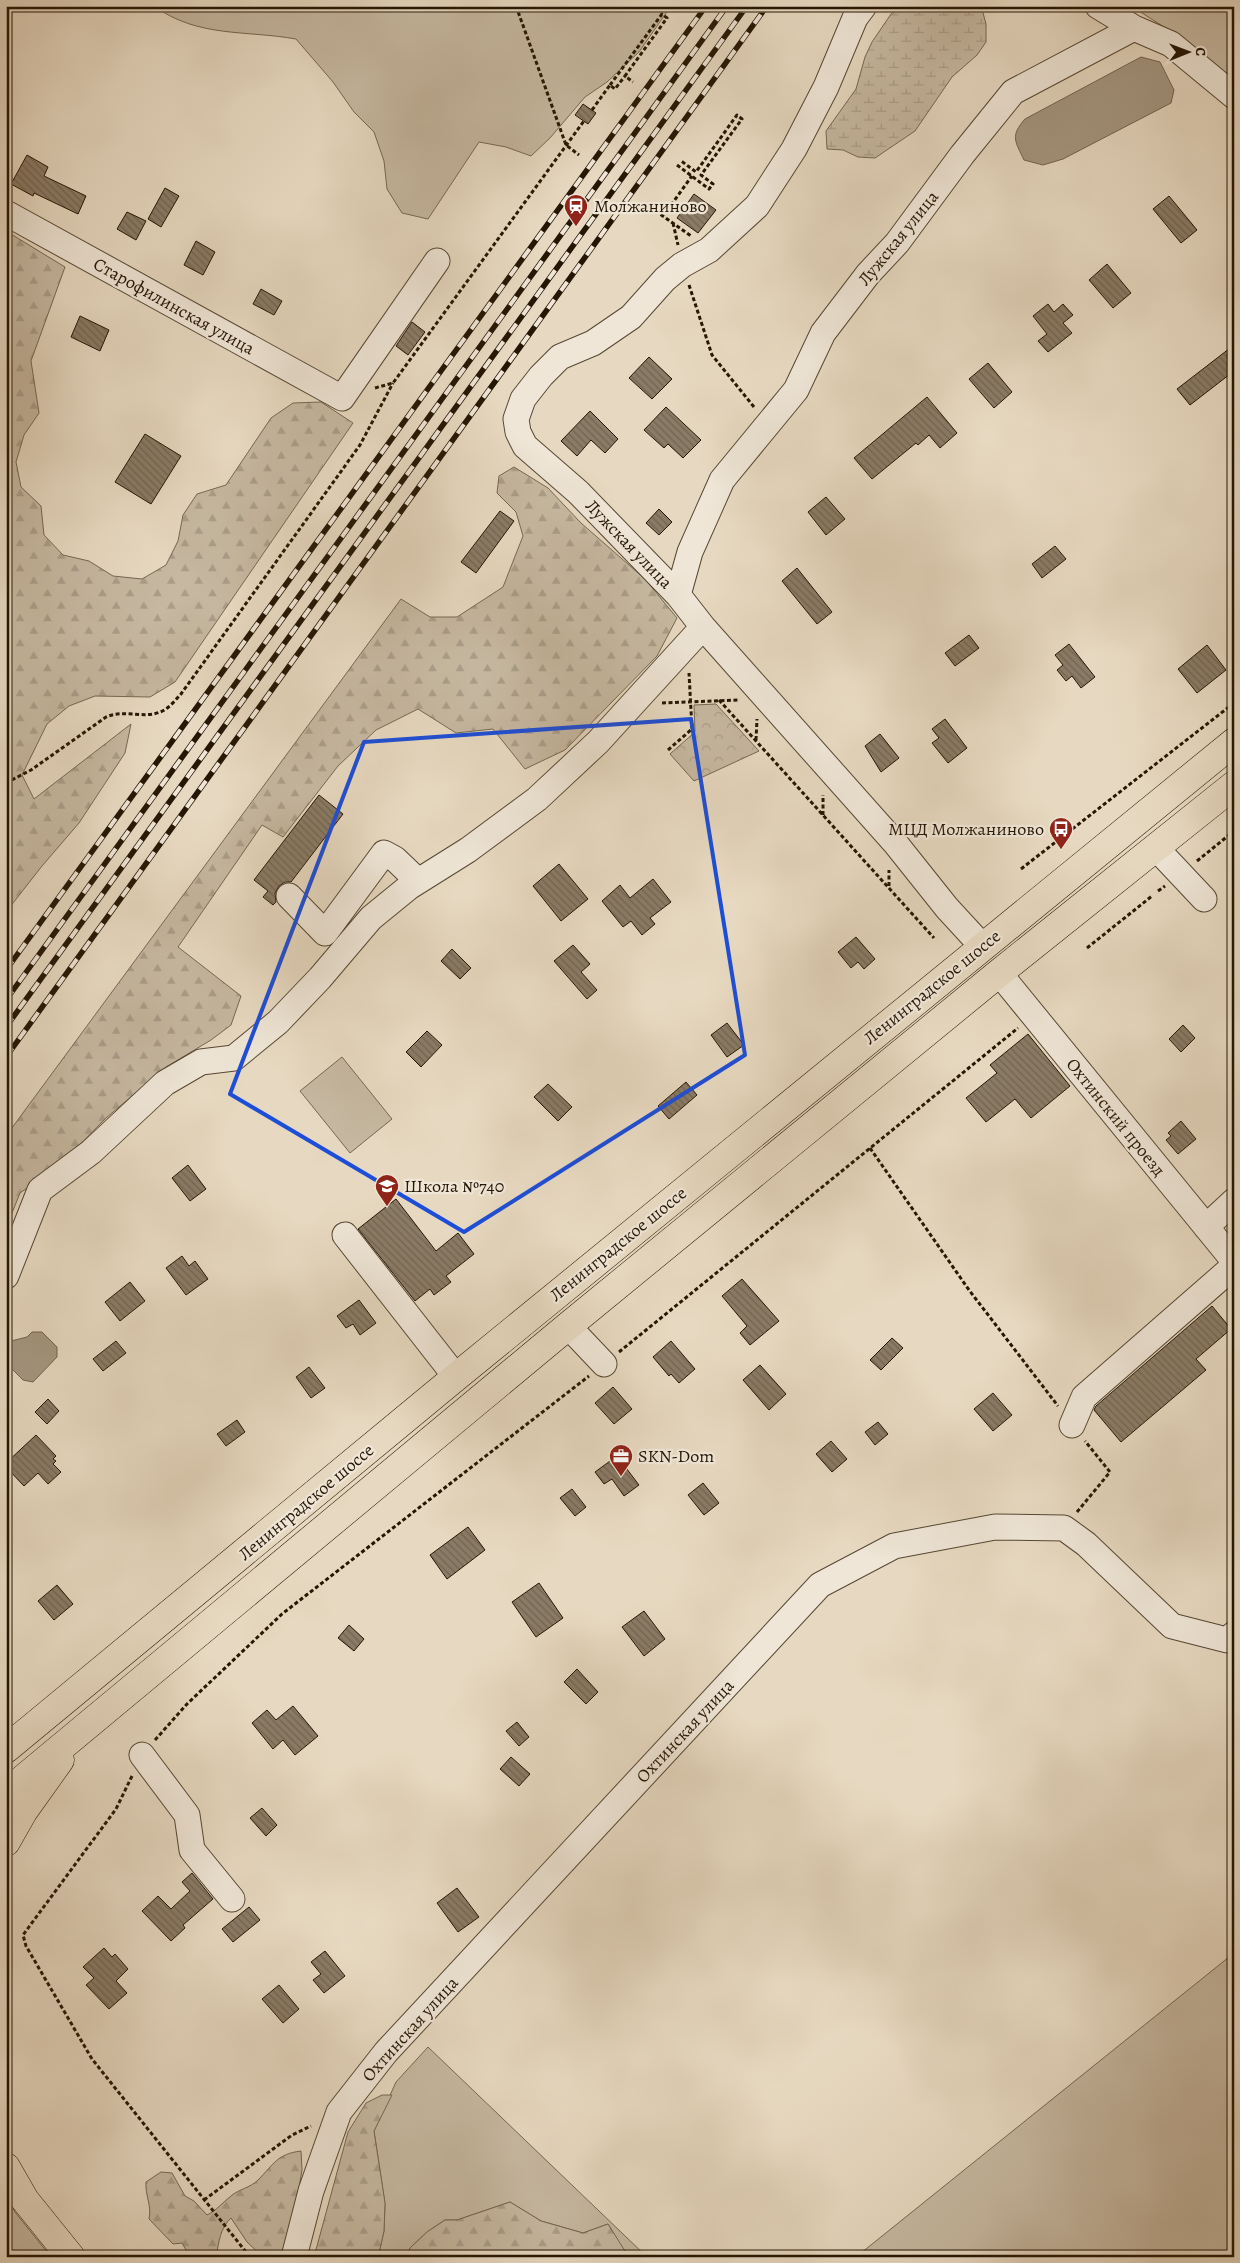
<svg xmlns="http://www.w3.org/2000/svg" width="1240" height="2263" font-family="Alegreya,serif">
	<style>
		.grass { fill: #c6b8a1; stroke: #766752 }
		.forest { fill: url(#forest-firs); stroke: #766752 }
		.wetland { fill: url(#wetland-marsh); stroke: #766752 }
		.park { fill: url(#park-crowns); stroke: #766752 }
		.water { fill: #a59781; stroke: #72634f }
		.building { fill: url(#building-back-hatch); stroke: #251604 }
		.lines { fill: none; stroke-linecap: round; stroke-linejoin: round }
		.minor-casing { stroke: #564733; stroke-width: 27 }
		.highway-casing { stroke: #251604; stroke-width: 29 }
		.path { stroke: #251604; stroke-width: 3; stroke-dasharray: 4 2.5; stroke-linecap: butt }
		.minor { stroke: #efe6d7; stroke-width: 25 }
		.highway { stroke: #e7d9c1; stroke-width: 28 }
		.rail-casing { stroke: #251604; stroke-width: 5.5 }
		.rail { stroke: #efe6d7; stroke-width: 4; stroke-dasharray: 11; stroke-linecap: butt }
		.marked { fill: none; stroke: #1d4ed8; stroke-width: 4; stroke-linejoin: round }
		.labels { text-anchor: middle; stroke-width: 4.5; stroke-linejoin: round; paint-order: stroke }
		.poi-label { font-size: 18px; fill: #251604; stroke: #efe6d7; text-anchor: start }
		.street-label { font-size: 18px; fill: #251604; stroke: #efe6d7 }
	</style>
	<defs>
		<pattern id="forest-firs" width="22" height="20" patternUnits="userSpaceOnUse" patternTransform="scale(1.25)"><rect width="22" height="20" fill="#c6b8a1"/><path d="M5 1l3.5 6h-7zM16 11l3.5 6h-7z" fill="#aa9d89"/></pattern>
		<pattern id="wetland-marsh" width="20" height="14" patternUnits="userSpaceOnUse" patternTransform="scale(1.25)"><rect width="20" height="14" fill="#c6b8a1"/><path d="M1 5h8M5 5V1M11 12h8M15 12V8" fill="none" stroke="#aa9d89"/></pattern>
		<pattern id="park-crowns" width="20" height="18" patternUnits="userSpaceOnUse" patternTransform="scale(1.25)"><rect width="20" height="18" fill="#c6b8a1"/><path d="M2 6a3 3 0 1 1 6 0M12 15a3 3 0 1 1 6 0" fill="none" stroke="#aa9d89"/></pattern>
		<pattern id="building-back-hatch" width="6" height="6" patternUnits="userSpaceOnUse" patternTransform="scale(1.25)"><rect width="6" height="6" fill="#8a7b66"/><path d="M-1 5l2 2M0 0l6 6M5-1l2 2" fill="none" stroke="#716452"/></pattern>
	</defs>
	<rect width="100%" height="100%" fill="#e7d9c1"/>
	<filter id="stains"><feTurbulence type="fractalNoise" baseFrequency=".004" numOctaves="4"/><feColorMatrix values="0 0 0 0 .2 0 0 0 0 .09 0 0 0 0 .02 0 0 0 .5 -.17"/></filter>
	<radialGradient id="worn" r=".72"><stop offset=".6" stop-color="#630" stop-opacity="0"/><stop offset="1" stop-color="#630" stop-opacity=".3"/></radialGradient>
	<!-- grass -->
	<path class="grass" d="M 154,6 L 671,6 L 639,52 L 607,82 L 585,97 L 550,138 L 531,156 L 506,147 L 479,142 L 428,219 L 402,213 L 387,189 L 384,161 L 374,132 L 354,112 L 333,82 L 296,39 C 246,30 198,38 154,6 Z
		M 1131,6 L 1234,6 L 1234,82 L 1194,46 Z
		M 342,1057 L 392,1119 L 350,1153 L 300,1091 Z
		M 1234,1953 L 1234,2257 L 856,2257 Z
		M 428,2047 L 647,2257 C 622,2257 620,2243 608,2224 L 583,2233 L 541,2221 L 510,2202 L 457,2220 L 445,2220 L 427,2232 L 410,2248 L 407,2257 L 369,2257 L 379,2253 L 384,2231 L 385,2204 L 374,2131 L 396,2082 Z
		M 6,2196 L 15,2212 L 51,2257 L 6,2257 Z"/>
	<!-- forest -->
	<path class="forest" d="M 6,231 L 65,267 L 31,361 L 39,413 L 24,435 L 16,462 L 21,487 L 41,506 L 44,535 L 63,555 L 89,561 L 113,576 L 142,579 L 166,565 L 178,541 L 183,515 L 197,494 L 226,485 L 271,418 L 293,403 L 321,402 L 353,423 L 175,682 L 150,697 L 95,696 L 69,706 L 47,724 L 22,775 L 34,799 L 131,724 L 125,753 L 79,823 L 42,866 L 6,912 Z
		M 514,467 L 548,488 L 581,523 L 645,579 L 677,618 L 657,656 L 565,750 L 525,769 L 493,729 L 456,733 L 418,709 L 376,730 L 338,766 L 283,837 L 262,825 L 178,947 L 241,996 L 231,1025 L 211,1040 L 166,1067 L 106,1118 L 61,1164 L 20,1193 L 6,1228 L 6,1136 L 401,599 L 430,617 L 457,617 L 503,587 L 523,536 L 516,512 L 497,493 L 499,476 Z
		M 382,2095 L 392,2095 L 374,2131 L 385,2203 L 384,2231 L 379,2253 L 369,2257 L 314,2257 L 348,2132 L 366,2103 Z
		M 301,2151 L 302,2170 L 287,2257 L 263,2257 L 247,2242 L 231,2218 C 220,2228 219,2242 216,2257 L 190,2257 L 182,2243 L 173,2244 L 149,2219 C 152,2205 145,2196 146,2182 L 161,2172 L 172,2173 L 185,2196 L 194,2201 L 207,2215 C 217,2210 222,2203 231,2196 C 239,2189 250,2188 258,2180 C 274,2164 277,2154 301,2151 Z
		M 510,2202 L 541,2221 L 583,2233 L 608,2224 L 625,2251 L 634,2257 L 407,2257 L 410,2248 L 427,2232 L 445,2220 L 457,2220 Z"/>
	<!-- wetland -->
	<path class="wetland" d="M 901,6 L 977,6 L 982,9 L 986,24 L 986,42 L 977,55 L 952,77 L 915,131 L 875,158 L 858,157 L 843,150 L 827,149 L 826,131 L 856,89 L 865,57 L 872,42 L 891,14 Z"/>
	<!-- park -->
	<path class="park" d="M 716,704 L 759,751 L 694,781 L 670,754 L 695,732 L 694,705 Z"/>
	<!-- water -->
	<path class="water" d="M 1141,57 L 1160,62 L 1174,90 L 1171,103 L 1063,159 L 1043,165 L 1024,160 C 1015,141 1010,136 1025,119 Z
		M 32,1332 L 42,1332 L 57,1347 L 57,1357 L 33,1382 L 23,1380 L 6,1363 L 6,1351 L 11,1341 L 27,1337 Z"/>
	<!-- building -->
	<path class="building" d="M 583,104 L 596,113 L 588,124 L 575,115 Z
		M 27,155 L 48,167 L 44,176 L 86,196 L 78,214 L 34,193 L 33,196 L 11,184 Z
		M 165,188 L 179,196 L 161,227 L 148,219 Z
		M 694,194 L 716,210 L 698,233 L 677,218 Z
		M 1169,196 L 1197,230 L 1181,243 L 1153,209 Z
		M 127,212 L 146,221 L 136,240 L 117,229 Z
		M 196,241 L 215,252 L 203,275 L 184,265 Z
		M 1107,264 L 1131,293 L 1113,308 L 1089,280 Z
		M 261,289 L 282,301 L 274,315 L 253,304 Z
		M 1048,304 L 1054,312 L 1063,304 L 1073,315 L 1063,323 L 1072,333 L 1048,352 L 1038,341 L 1047,334 L 1033,316 Z
		M 80,316 L 109,330 L 100,351 L 71,337 Z
		M 412,322 L 425,332 L 408,355 L 396,346 Z
		M 1234,345 L 1234,371 L 1190,405 L 1177,389 Z
		M 649,357 L 672,379 L 652,399 L 629,378 Z
		M 988,363 L 1012,392 L 994,408 L 969,379 Z
		M 927,397 L 957,433 L 940,448 L 929,435 L 918,445 L 916,443 L 872,479 L 854,458 Z
		M 666,407 L 701,440 L 683,458 L 668,444 L 664,448 L 644,430 Z
		M 590,411 L 618,439 L 605,453 L 591,440 L 577,456 L 561,441 Z
		M 145,434 L 181,456 L 151,504 L 115,482 Z
		M 826,497 L 845,519 L 826,535 L 808,512 Z
		M 659,509 L 672,522 L 659,535 L 646,523 Z
		M 500,511 L 514,521 L 476,573 L 461,562 Z
		M 1055,546 L 1066,559 L 1042,578 L 1032,564 Z
		M 797,568 L 832,612 L 817,624 L 782,581 Z
		M 969,635 L 979,648 L 955,666 L 945,653 Z
		M 1069,644 L 1095,677 L 1081,688 L 1072,676 L 1066,681 L 1057,670 L 1063,665 L 1055,655 Z
		M 1207,645 L 1226,670 L 1197,693 L 1178,669 Z
		M 945,719 L 967,748 L 948,763 L 932,743 L 939,738 L 932,729 Z
		M 880,734 L 899,758 L 881,772 L 865,746 Z
		M 319,795 L 343,814 L 291,882 L 285,882 L 279,886 L 275,893 L 276,902 L 273,905 L 263,897 L 268,891 L 254,880 Z
		M 559,864 L 588,899 L 561,921 L 533,886 Z
		M 653,879 L 671,902 L 650,918 L 655,924 L 642,935 L 631,921 L 623,927 L 602,901 L 620,885 L 630,898 Z
		M 856,937 L 875,959 L 864,969 L 858,962 L 851,968 L 838,952 Z
		M 573,945 L 590,964 L 581,972 L 597,990 L 587,999 L 554,961 Z
		M 452,949 L 471,968 L 460,979 L 441,961 Z
		M 727,1023 L 744,1045 L 727,1057 L 711,1035 Z
		M 1183,1025 L 1195,1038 L 1181,1052 L 1169,1039 Z
		M 427,1031 L 442,1045 L 421,1067 L 406,1052 Z
		M 1028,1034 L 1070,1086 L 1031,1118 L 1015,1099 L 986,1122 L 966,1098 L 997,1073 L 990,1065 Z
		M 686,1082 L 697,1095 L 669,1119 L 658,1106 Z
		M 548,1084 L 572,1107 L 558,1121 L 534,1097 Z
		M 1181,1121 L 1196,1139 L 1178,1154 L 1166,1140 L 1171,1136 L 1168,1133 Z
		M 188,1165 L 206,1189 L 190,1201 L 172,1178 Z
		M 396,1199 L 436,1251 L 458,1233 L 474,1254 L 446,1276 L 451,1282 L 434,1295 L 430,1289 L 415,1301 L 358,1229 Z
		M 182,1256 L 189,1266 L 195,1261 L 208,1279 L 186,1295 L 166,1268 Z
		M 742,1279 L 779,1321 L 750,1345 L 740,1333 L 747,1326 L 722,1296 Z
		M 130,1282 L 145,1301 L 120,1321 L 105,1302 Z
		M 359,1300 L 376,1323 L 360,1335 L 353,1324 L 346,1328 L 337,1316 Z
		M 1212,1306 L 1231,1329 L 1196,1359 L 1206,1370 L 1121,1442 L 1094,1410 L 1096,1406 Z
		M 892,1338 L 903,1348 L 881,1370 L 870,1360 Z
		M 116,1341 L 126,1353 L 103,1371 L 93,1359 Z
		M 671,1341 L 695,1369 L 679,1383 L 671,1374 L 669,1376 L 653,1357 Z
		M 760,1365 L 786,1394 L 769,1410 L 743,1380 Z
		M 309,1367 L 325,1388 L 311,1398 L 296,1377 Z
		M 613,1387 L 632,1409 L 614,1424 L 595,1403 Z
		M 993,1393 L 1012,1415 L 993,1431 L 974,1409 Z
		M 48,1399 L 59,1411 L 47,1424 L 35,1412 Z
		M 237,1420 L 245,1432 L 226,1446 L 217,1434 Z
		M 878,1422 L 888,1434 L 875,1445 L 865,1432 Z
		M 36,1435 L 56,1456 L 53,1459 L 56,1461 L 53,1464 L 61,1472 L 48,1484 L 38,1473 L 24,1486 L 6,1467 L 6,1463 Z
		M 831,1441 L 847,1459 L 832,1472 L 816,1454 Z
		M 617,1456 L 639,1485 L 624,1496 L 612,1479 L 604,1484 L 595,1472 Z
		M 703,1483 L 719,1503 L 704,1515 L 688,1495 Z
		M 572,1489 L 586,1507 L 575,1516 L 560,1498 Z
		M 468,1527 L 485,1550 L 447,1579 L 430,1555 Z
		M 539,1583 L 563,1618 L 536,1637 L 512,1602 Z
		M 57,1585 L 73,1604 L 54,1620 L 38,1601 Z
		M 644,1611 L 665,1639 L 644,1656 L 622,1627 Z
		M 349,1625 L 364,1639 L 354,1651 L 338,1638 Z
		M 577,1669 L 598,1692 L 586,1704 L 564,1682 Z
		M 293,1706 L 318,1736 L 295,1755 L 283,1740 L 273,1749 L 252,1723 L 267,1710 L 276,1720 Z
		M 517,1722 L 529,1737 L 519,1746 L 506,1731 Z
		M 511,1757 L 530,1774 L 519,1786 L 500,1769 Z
		M 262,1808 L 277,1825 L 266,1836 L 250,1818 Z
		M 192,1873 L 213,1899 L 183,1925 L 185,1928 L 171,1941 L 142,1911 L 158,1896 L 171,1909 L 190,1891 L 182,1882 Z
		M 457,1888 L 479,1917 L 458,1932 L 437,1903 Z
		M 249,1907 L 260,1920 L 233,1942 L 222,1929 Z
		M 104,1948 L 112,1957 L 115,1954 L 128,1969 L 116,1981 L 127,1993 L 109,2009 L 86,1985 L 94,1978 L 83,1967 Z
		M 325,1951 L 345,1976 L 324,1993 L 313,1980 L 321,1974 L 311,1962 Z
		M 279,1985 L 299,2009 L 283,2023 L 262,1999 Z"/>
	<g class="lines">
		<!-- minor casing -->
		<g class="minor-casing">
			<path id="minor" d="M 864,6 L 855,18 L 826,87 L 794,149 L 757,206 L 709,250 L 682,265 L 665,279 L 631,317 L 593,343 L 560,357 L 541,376 L 523,399 L 516,419 L 518,432 L 525,446 L 578,492 L 678,595 L 703,627 L 896,844 L 947,908 L 982,946
				M 1098,6 L 1134,28
				M 6,213 L 342,398 L 437,261
				M 678,595 L 690,552 L 722,480 L 796,390 L 823,333 L 868,274 L 897,243 L 962,155 L 1013,92 L 1134,28 L 1171,44 L 1234,96
				M 1156,848 L 1204,899
				M 289,896 L 325,933 L 384,853 L 395,859 L 418,881
				M 999,973 L 1234,1261
				M 1206,1227 L 1234,1201
				M 345,1235 L 456,1377
				M 6,1276 L 40,1190 L 91,1152 L 165,1083 L 201,1062 L 234,1058 L 278,1022 L 320,978 L 371,918 L 409,887 L 468,850 L 537,799 L 598,742 L 703,627
				M 568,1326 L 604,1364
				M 1072,1425 L 1084,1397 L 1234,1266
				M 142,1755 L 187,1815 L 192,1850 L 232,1899
				M 294,2257 L 311,2191 L 339,2112 L 386,2052 L 820,1585 L 894,1546 L 995,1527 L 1064,1528 L 1086,1544 L 1172,1626 L 1227,1640 L 1234,1634"/>
		</g>
		<!-- highway casing -->
		<g class="highway-casing">
			<path id="highway" d="M 6,1749 L 456,1377 L 1234,742
				M 6,1793 L 568,1326 L 999,973 L 1234,785
				M 6,1842 L 23,1812 L 60,1760
				M 6,2167 L 25,2200 L 71,2257"/>
		</g>
		<!-- path -->
		<path class="path" d="M 516,6 L 566,145 L 579,155
			M 610,85 L 662,14 L 667,18 L 625,76 L 633,82
			M 592,110 L 610,85 L 615,89 L 625,76
			M 677,165 L 709,189 L 713,184 L 701,175 L 742,119 L 737,115 L 696,172 L 680,160
			M 650,207 L 691,236
			M 682,212 L 671,205 L 692,176
			M 673,223 L 678,245
			M 689,285 L 712,355 L 754,407
			M 375,388 L 393,383 L 584,121
			M 719,700 L 934,938
			M 662,703 L 740,700
			M 756,740 L 757,719
			M 668,750 L 692,729 L 689,673
			M 6,783 L 31,770 L 106,717 C 124,709 143,719 160,712 C 169,709 175,700 181,694 L 360,445 L 393,383
			M 823,815 L 823,795
			M 1197,861 L 1234,831
			M 1021,869 L 1234,703
			M 889,886 L 889,870
			M 1158,891 L 1165,886
			M 1087,948 L 1152,896
			M 870,1148 L 969,1290 L 1058,1406
			M 619,1352 L 1018,1028
			M 1077,1512 L 1110,1472 L 1085,1441
			M 155,1740 L 187,1704 L 282,1614 L 589,1376
			M 132,1776 L 116,1809 L 23,1935 L 26,1946 L 92,2059 L 250,2257
			M 204,2200 L 292,2135 L 311,2126"/>
		<!-- minor -->
		<use href="#minor" class="minor"/>
		<!-- highway -->
		<use href="#highway" class="highway"/>
		<!-- rail casing -->
		<g class="rail-casing">
			<path id="rail" d="M 6,970 L 706,6
				M 6,1000 L 727,6
				M 6,1027 L 747,6
				M 6,1057 L 767,6"/>
		</g>
		<!-- rail -->
		<use href="#rail" class="rail"/>
	</g>
	<!-- marked area -->
	<path class="marked" d="M 691,719 L 745,1055 L 464,1232 L 230,1094 L 364,742 Z"/>
	<!-- icons -->
	<defs>
		<g id="station-pin" transform="scale(1.25)"><path d="M0 17L-7.5 6A9.5 9.5 0 1 1 7.5 6Z" fill="#8f2418" stroke="#efe6d7"/><path d="M-3-6H3Q5-6 5-4V2Q5 4 3 4L4.5 6H3L1.5 4h-3L-3 6H-4.5L-3 4Q-5 4-5 2V-4Q-5-6-3-6ZM-3.5-4v3h7v-3ZM-3.5 1v1.5H-2V1ZM2 1v1.5H3.5V1Z" fill="#fff"/></g>
		<g id="bus-pin" transform="scale(1.25)"><path d="M0 17L-7.5 6A9.5 9.5 0 1 1 7.5 6Z" fill="#8f2418" stroke="#efe6d7"/><path d="M-5-6H5V4H4V6H2V4H-2V6H-4V4H-5ZM-3.5-4V0h7V-4ZM-3.5 1.2v1.5H-2V1.2ZM2 1.2v1.5H3.5V1.2Z" fill="#fff"/></g>
		<g id="school-pin" transform="scale(1.25)"><path d="M0 17L-7.5 6A9.5 9.5 0 1 1 7.5 6Z" fill="#8f2418" stroke="#efe6d7"/><path d="M0-5L7-2L0 1L-7-2ZM-4 1L0 2.5L4 1V4Q0 6-4 4Z" fill="#fff"/></g>
		<g id="office-pin" transform="scale(1.25)"><path d="M0 17L-7.5 6A9.5 9.5 0 1 1 7.5 6Z" fill="#8f2418" stroke="#efe6d7"/><path d="M-6-3h4V-5.5h4V-3h4V5H-6ZM-1-4.5V-3h2v-1.5ZM-6 0V1H6V0Z" fill="#fff"/></g>
	</defs>
	<g fill-rule="evenodd">
		<use href="#station-pin" x="576" y="206"/>
		<use href="#bus-pin" x="1061" y="829"/>
		<use href="#school-pin" x="387" y="1186"/>
		<use href="#office-pin" x="621" y="1456"/>
	</g>
	<g class="labels">
		<!-- poi labels -->
		<g class="poi-label">
			<text x="594" y="212">Молжаниново</text>
			<text x="1044" y="835" text-anchor="end">МЦД Молжаниново</text>
			<text x="404" y="1192">Школа №740</text>
			<text x="638" y="1462">SKN-Dom</text>
		</g>
		<!-- street labels -->
		<g class="street-label">
			<text transform="translate(898 238) rotate(-51)" y="6">Лужская улица</text>
			<text transform="translate(174 306) rotate(29)" y="6">Старофилинская улица</text>
			<text transform="translate(629 544) rotate(46)" y="6">Лужская улица</text>
			<text transform="translate(932 987) rotate(-39)" y="6">Ленинградское шоссе</text>
			<text transform="translate(1116 1117) rotate(51)" y="6">Охтинский проезд</text>
			<text transform="translate(618 1244) rotate(-39)" y="6">Ленинградское шоссе</text>
			<text transform="translate(306 1502) rotate(-40)" y="6">Ленинградское шоссе</text>
			<text transform="translate(685 1731) rotate(-47)" y="6">Охтинская улица</text>
			<text transform="translate(410 2029) rotate(-48)" y="6">Охтинская улица</text>
		</g>
	</g>
	<!-- margin -->
	<rect width="1240" height="2263" fill="none" stroke="#e7d9c1" stroke-width="25"/>
	<rect x="8" y="8" width="1225" height="2248" fill="none" stroke="#251604" stroke-width="2.5"/>
	<rect x="12" y="12" width="1215" height="2238" fill="none" stroke="#251604"/>
	<!-- north arrow -->
	<g transform="translate(1188 52) rotate(89)" stroke="#efe6d7" stroke-width="4" paint-order="stroke">
	<path d="M0-4L9 19L0 12L-9 19Z" fill="#251604"/>
	<text y="-8" font-size="14" font-weight="bold" text-anchor="middle" fill="#251604">С</text>
	</g>
	<rect width="100%" height="100%" filter="url(#stains)"/>
	<rect width="100%" height="100%" fill="url(#worn)"/>
</svg>
